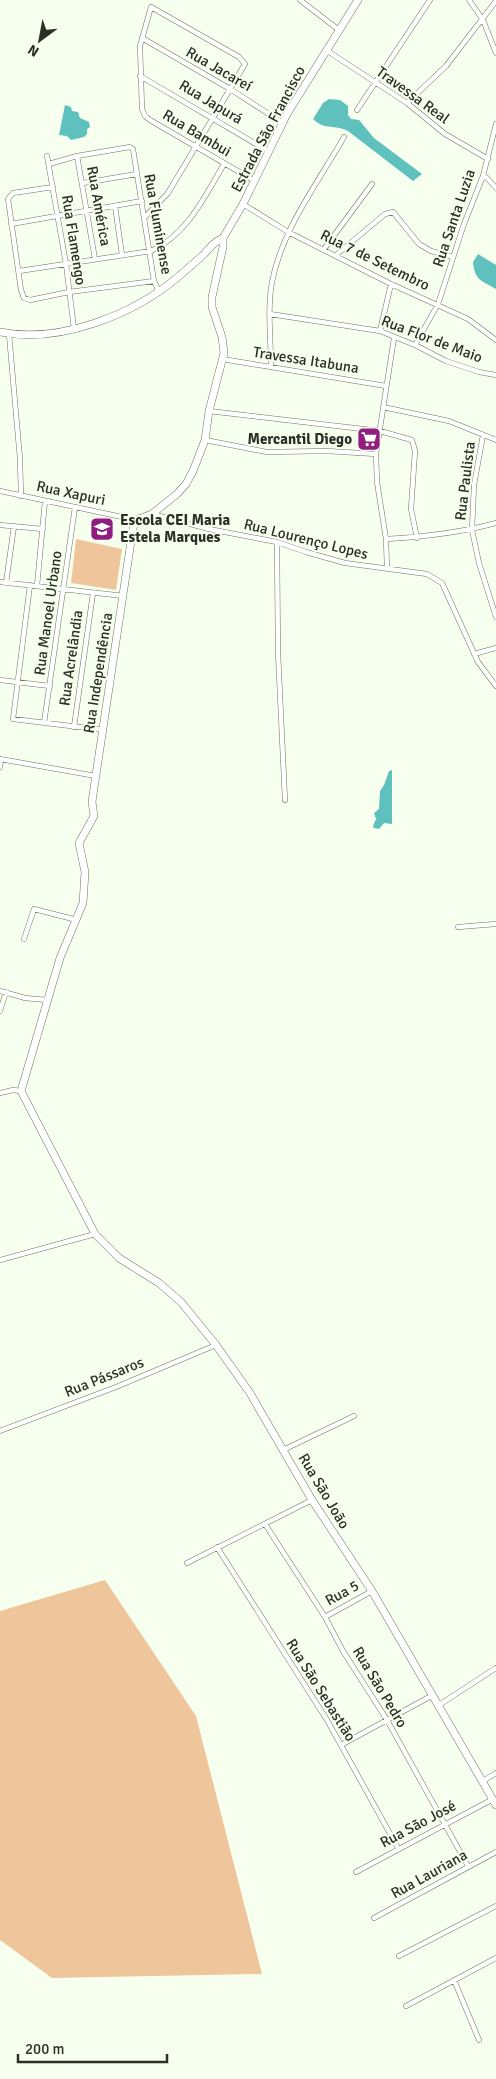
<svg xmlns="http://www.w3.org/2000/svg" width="496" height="2079" font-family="Signika,sans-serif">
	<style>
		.green { fill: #efc69c }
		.water { fill: #5fc1bd }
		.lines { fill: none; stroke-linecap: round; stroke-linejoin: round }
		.street-casing { stroke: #6a765f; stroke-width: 5.5 }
		.secondary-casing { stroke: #6a765f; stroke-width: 8 }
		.street { stroke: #fff; stroke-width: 4.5 }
		.secondary { stroke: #fff; stroke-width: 7 }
		.labels { text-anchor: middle; stroke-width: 4; stroke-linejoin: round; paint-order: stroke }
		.street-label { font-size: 15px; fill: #2c3127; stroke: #f7ffef }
		.poi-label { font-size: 15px; font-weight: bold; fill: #2c3127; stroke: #f7ffef; text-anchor: end }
	</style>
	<rect width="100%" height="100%" fill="#f7ffef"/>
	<!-- green -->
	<path class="green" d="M 76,539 L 122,549 L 116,590 L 71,583 Z
		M 105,1580 L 196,1716 L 262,1974 L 52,1978 L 0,1940 L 0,1611 Z"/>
	<!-- water -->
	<path class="water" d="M 329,99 L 340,100 L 348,106 L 348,115 L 351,119 L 359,120 L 374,138 L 422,174 L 413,181 L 348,131 C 334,124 326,131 313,119 L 323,103 Z
		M 65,105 L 71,107 L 72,111 L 78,112 L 80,118 L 89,122 L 90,127 L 87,129 L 87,134 L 84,137 L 71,140 L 67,136 L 59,135 Z
		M 478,254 L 496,265 L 496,289 C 481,280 475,281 473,262 Z
		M 392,770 L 392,824 L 384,823 L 379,829 L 374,828 L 373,826 L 376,819 L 374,813 L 379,809 L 380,791 L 384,785 L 389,771 Z"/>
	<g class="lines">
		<!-- street casing -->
		<g class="street-casing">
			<path id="street" d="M 300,0 L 339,30
				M 469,0 L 483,20 L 496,53
				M 142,38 L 230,89 L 283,123
				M 326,50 L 407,103 L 445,134 L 488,159
				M 140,76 L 268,151
				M 407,103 L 446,66 L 496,1
				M 357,110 L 430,0
				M 47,156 L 66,264 L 74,329
				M 77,156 L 95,259
				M 49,164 L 77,156 L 130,147 L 133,149 L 154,281 L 159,292
				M 483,176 L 487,178 L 496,188
				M 83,183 L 137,174
				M 53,187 L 13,193 L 8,199 L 21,290 L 24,298 L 30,300 L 69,292 L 154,281
				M 243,204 L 288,232 L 391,284 L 468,319 L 496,340
				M 115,206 L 122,255
				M 145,217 L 168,193 L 245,64 L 239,57 L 151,7 L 140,46 L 142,109 L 145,116 L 150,120 L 255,181
				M 11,224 L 142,201
				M 324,249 L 372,184
				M 336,255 L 385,214 L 393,212 L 419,244 L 431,251 L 453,257
				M 19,271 L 151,251 C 187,235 205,196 224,164
				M 270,314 L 380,331 L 415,345 L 446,361 L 479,372 L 496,375
				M 380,331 L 391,284
				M 9,334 L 20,459 L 21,496
				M 415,345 L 438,304 L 464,224 L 483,176 L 496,124
				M 222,359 L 386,386
				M 271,367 C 271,339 267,309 272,282 C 282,229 318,183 344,137
				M 383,407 L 449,421 L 496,440
				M 209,411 L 380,431 L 412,440 L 415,451 L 411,509 L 417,538
				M 483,435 L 474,485 L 472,530 L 479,563 L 496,617
				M 205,440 L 267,452 L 327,451 L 376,454
				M 0,491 L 136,520
				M 152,514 L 209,529 L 277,542 L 306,552 L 345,563 L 427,574 L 442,583 L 478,662 L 496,686
				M 0,525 L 43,529
				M 386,539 C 424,537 460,533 496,523
				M 277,542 L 278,653 L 285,800
				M 387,568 L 386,539 L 377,482 L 376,454 L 394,338
				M 0,582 L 124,596
				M 6,583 L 14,526
				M 30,585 L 13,719 L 104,730
				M 37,586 L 45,501
				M 474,654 L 496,648
				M 0,680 L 50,686
				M 44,723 L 75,507
				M 74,727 L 93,593
				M 0,759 L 96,776
				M 0,767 L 1,759
				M 458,927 L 496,924
				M 24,939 L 34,909 L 77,920
				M 0,991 L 25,998 L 47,1000
				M 0,1011 L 6,992
				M 0,1093 L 13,1090 L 21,1091
				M 0,1260 L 95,1234
				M 0,1431 L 116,1387 L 216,1345
				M 283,1450 L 354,1416
				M 265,1524 L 325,1617 L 343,1651 L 387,1720 L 468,1866
				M 217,1547 L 327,1720 L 398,1848
				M 187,1563 L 312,1500
				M 325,1617 L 372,1591
				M 439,1705 L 496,1668
				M 341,1745 L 433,1695
				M 483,1781 L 496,1773
				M 356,1872 L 493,1799
				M 374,1918 L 496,1852
				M 399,1956 L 496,1906
				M 454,1980 L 479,2040
				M 406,2006 L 496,1958"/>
		</g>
		<!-- secondary casing -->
		<g class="secondary-casing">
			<path id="secondary" d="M 358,0 L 287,114 L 243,204 L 223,238 L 223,247 L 212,297 L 212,307 L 222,337 L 224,353 L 209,411 L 205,440 L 193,471 L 186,484 L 177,494 L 152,514 L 136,520 L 133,528 L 94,788 L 92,802 L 94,816 L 79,843 L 85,872 L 83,903 L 60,958 L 21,1091 L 95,1234 L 119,1258 L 159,1283 L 181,1302 L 216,1345 L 250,1393 L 312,1500 L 372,1591 L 496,1805
				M 0,332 C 59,344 133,315 178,277 C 185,271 193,264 201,257 C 209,250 212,242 223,238"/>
		</g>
		<!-- street -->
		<use href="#street" class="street"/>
		<!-- secondary -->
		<use href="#secondary" class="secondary"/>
	</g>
	<!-- icons -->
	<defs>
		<g id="supermarket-square" transform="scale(1.25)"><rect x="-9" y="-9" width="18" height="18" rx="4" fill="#901e7f" stroke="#f7ffef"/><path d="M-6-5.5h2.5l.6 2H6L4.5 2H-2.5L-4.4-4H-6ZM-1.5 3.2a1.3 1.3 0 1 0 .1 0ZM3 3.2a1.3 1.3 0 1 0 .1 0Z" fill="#fff"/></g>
		<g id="school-square" transform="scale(1.25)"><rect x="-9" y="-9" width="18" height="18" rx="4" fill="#901e7f" stroke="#f7ffef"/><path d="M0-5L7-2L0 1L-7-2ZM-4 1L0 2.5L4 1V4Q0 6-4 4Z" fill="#fff"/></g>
	</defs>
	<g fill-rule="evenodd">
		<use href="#supermarket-square" x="369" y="439"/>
		<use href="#school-square" x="102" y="529"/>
	</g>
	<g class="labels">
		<!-- street labels -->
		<g class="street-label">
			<text transform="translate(219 69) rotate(30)" y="5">Rua Jacareí</text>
			<text transform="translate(413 95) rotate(36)" y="5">Travessa Real</text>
			<text transform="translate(211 102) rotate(31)" y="5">Rua Japurá</text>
			<text transform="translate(268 129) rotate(-62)" y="5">Estrada São Francisco</text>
			<text transform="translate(197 133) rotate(31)" y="5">Rua Bambui</text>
			<text transform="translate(99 206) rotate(80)" y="5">Rua América</text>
			<text transform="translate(454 218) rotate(-71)" y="5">Rua Santa Luzia</text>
			<text transform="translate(158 224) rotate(80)" y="5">Rua Fluminense</text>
			<text transform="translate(74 240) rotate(81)" y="5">Rua Flamengo</text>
			<text transform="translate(375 260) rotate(26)" y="5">Rua 7 de Setembro</text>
			<text transform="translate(432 339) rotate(21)" y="5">Rua Flor de Maio</text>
			<text transform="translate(306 360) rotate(9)" y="5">Travessa Itabuna</text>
			<text transform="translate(465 481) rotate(-83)" y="5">Rua Paulista</text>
			<text transform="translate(71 493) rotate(12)" y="5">Rua Xapuri</text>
			<text transform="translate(306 539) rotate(14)" y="5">Rua Lourenço Lopes</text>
			<text transform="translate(48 613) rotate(-82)" y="5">Rua Manoel Urbano</text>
			<text transform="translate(71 658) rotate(-82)" y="5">Rua Acrelândia</text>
			<text transform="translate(98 673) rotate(-81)" y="5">Rua Independência</text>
			<text transform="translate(104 1377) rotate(-22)" y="5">Rua Pássaros</text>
			<text transform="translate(324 1491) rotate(59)" y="5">Rua São João</text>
			<text transform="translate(342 1593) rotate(-29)" y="5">Rua 5</text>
			<text transform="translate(380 1687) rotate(59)" y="5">Rua São Pedro</text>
			<text transform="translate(321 1690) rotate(58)" y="5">Rua São Sebastião</text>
			<text transform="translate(418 1824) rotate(-28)" y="5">Rua São José</text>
			<text transform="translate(429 1874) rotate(-29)" y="5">Rua Lauriana</text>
		</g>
		<!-- poi labels -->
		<g class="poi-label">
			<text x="352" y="444">Mercantil Diego</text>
			<text x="120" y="525" text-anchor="start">Escola CEI Maria<tspan x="120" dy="17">Estela Marques</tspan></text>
		</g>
	</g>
	<!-- north arrow -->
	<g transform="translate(40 40) rotate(212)" stroke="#f7ffef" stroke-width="4" paint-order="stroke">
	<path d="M0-4L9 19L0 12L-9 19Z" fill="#2c3127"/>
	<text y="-8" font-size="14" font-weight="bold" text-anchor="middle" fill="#2c3127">N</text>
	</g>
	<!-- scale -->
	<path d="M18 2054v8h149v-8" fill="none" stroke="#2c3127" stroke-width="2.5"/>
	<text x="25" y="2054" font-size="15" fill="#2c3127" stroke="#f7ffef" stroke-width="4" paint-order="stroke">200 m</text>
</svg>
